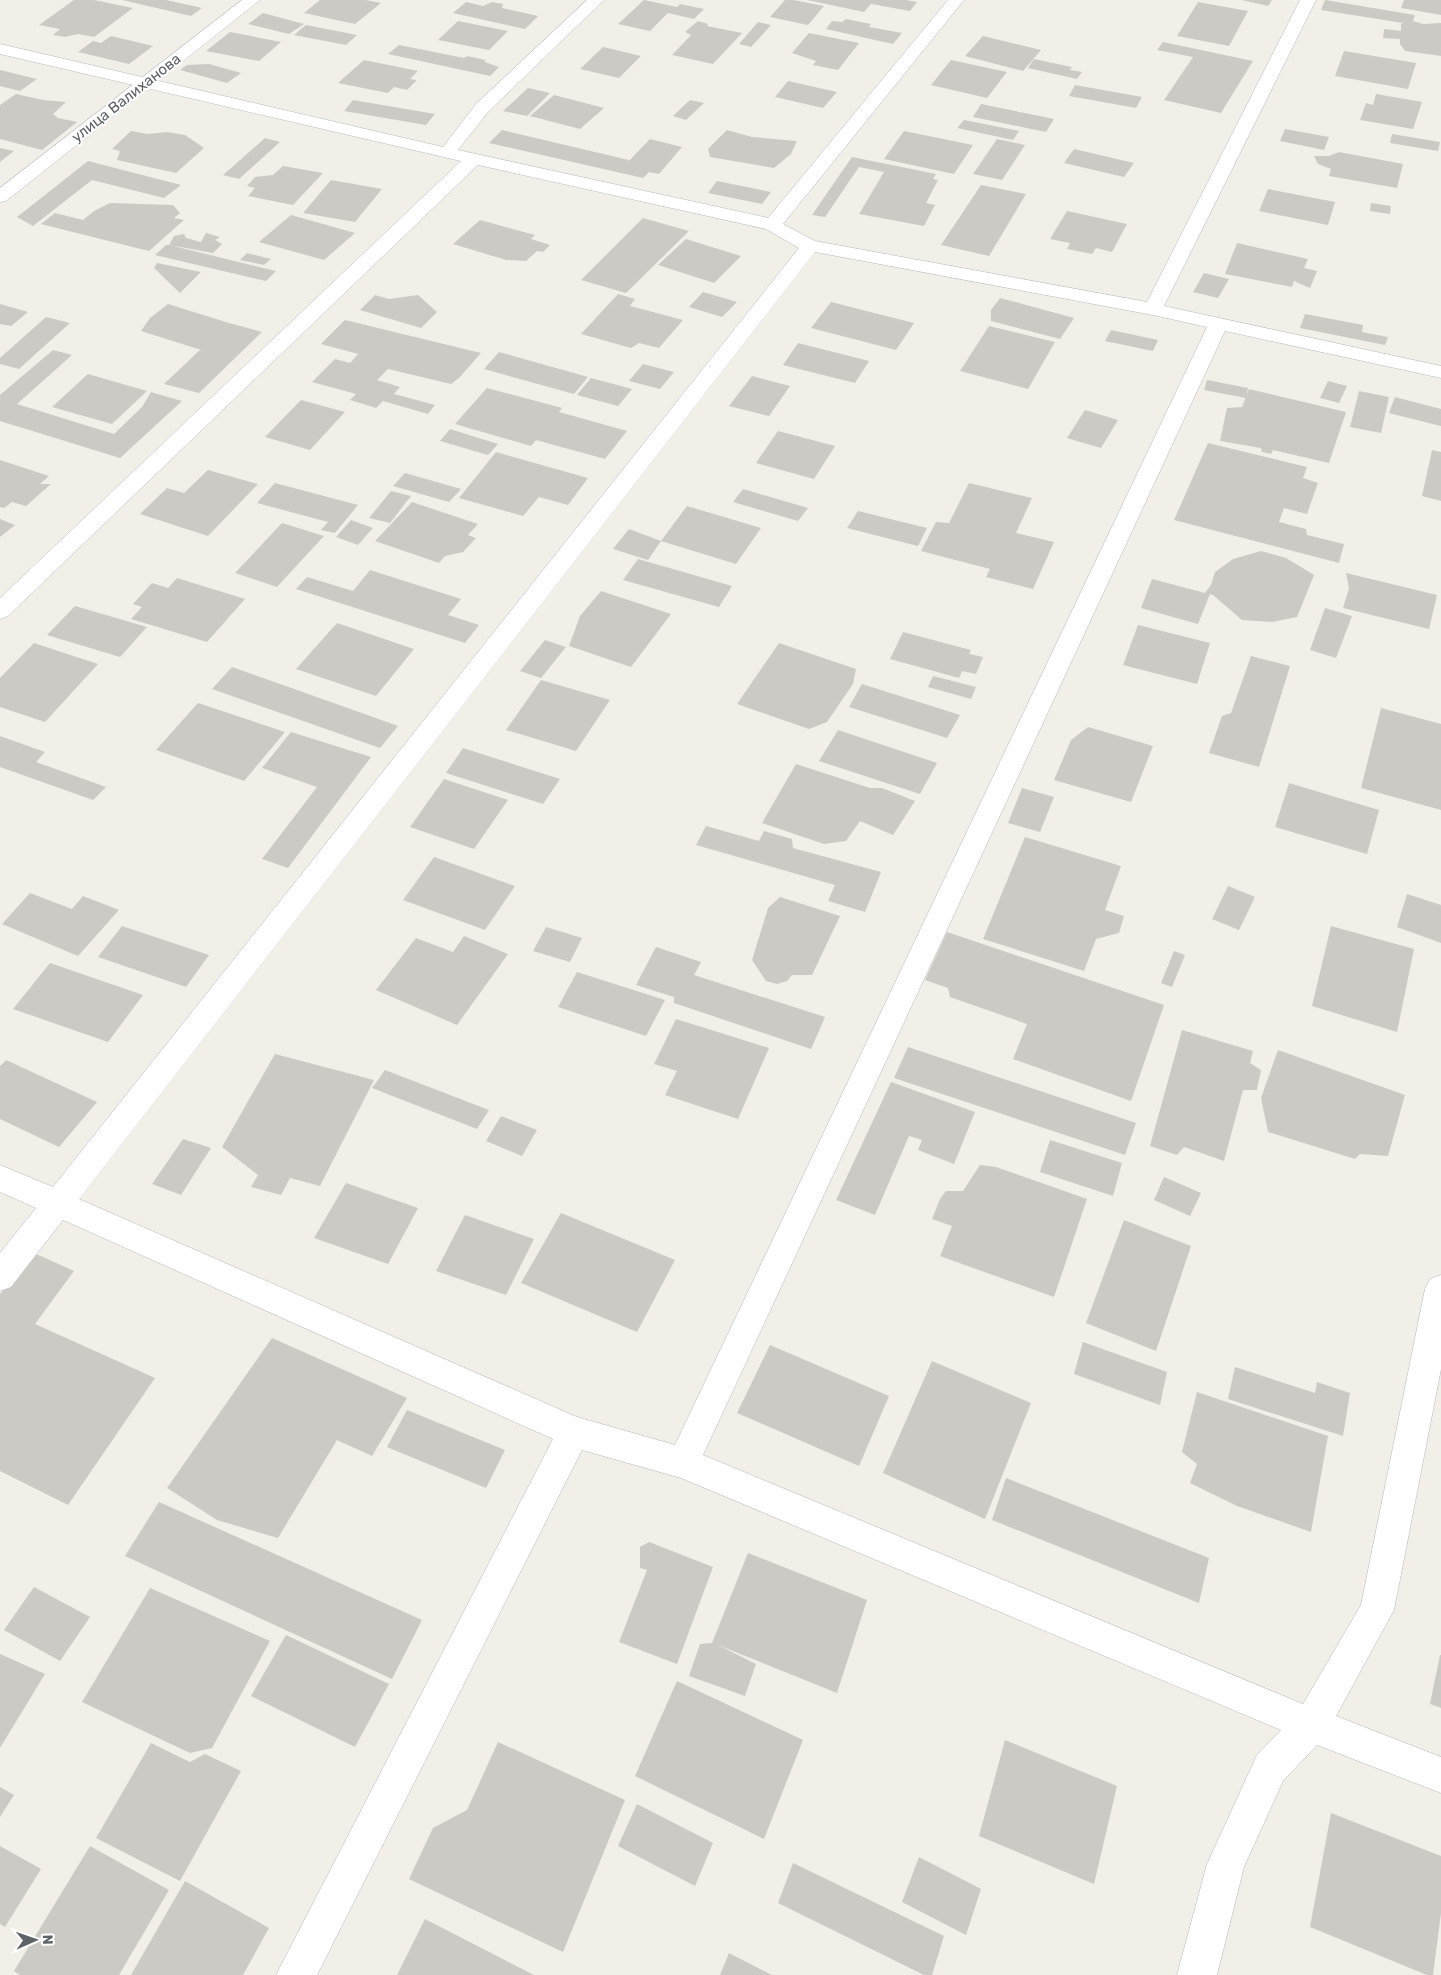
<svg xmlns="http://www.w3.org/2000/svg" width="1441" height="1975" font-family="Rubik,sans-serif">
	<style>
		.building { fill: #cccac5 }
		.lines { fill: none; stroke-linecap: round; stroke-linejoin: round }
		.street-casing { stroke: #b5b8bc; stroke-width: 1 }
		.secondary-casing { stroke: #b6babf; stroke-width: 1 }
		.street { fill: #fff; fill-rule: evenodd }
		.secondary { fill: #fff; fill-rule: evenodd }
		.labels { text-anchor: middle; stroke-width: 4; stroke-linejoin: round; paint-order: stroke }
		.far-street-label { font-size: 15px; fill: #5f6368; stroke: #fff }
	</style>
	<rect width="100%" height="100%" fill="#f1efe8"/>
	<!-- building -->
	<path class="building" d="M 74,0 L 94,0 L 133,8 L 94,37 L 78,34 L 65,37 L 53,35 L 60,29 L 39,25 Z
		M 122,0 L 166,0 L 202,8 L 191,16 Z
		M 320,0 L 366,0 L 381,3 L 355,24 L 304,13 Z
		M 644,0 L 677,7 L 680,4 L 704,9 L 694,19 L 668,13 L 650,31 L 618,24 Z
		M 785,0 L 793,0 L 824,6 L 808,25 L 770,17 Z
		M 807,0 L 906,0 L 917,2 L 910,11 L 871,4 L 864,12 Z
		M 1242,0 L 1272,0 L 1268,6 Z
		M 1325,0 L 1415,15 L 1413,21 L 1423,24 L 1441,23 L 1441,56 L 1405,51 L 1400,44 L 1400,39 L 1383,38 L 1384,29 L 1401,31 L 1401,24 L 1403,23 L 1321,10 Z
		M 1404,0 L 1441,0 L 1441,15 L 1401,8 Z
		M 466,2 L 483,6 L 492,2 L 503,4 L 502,8 L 538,16 L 525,29 L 453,13 Z
		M 1198,2 L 1248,11 L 1229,46 L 1177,36 Z
		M 263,13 L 304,24 L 289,34 L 248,24 Z
		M 846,19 L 871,24 L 869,27 L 902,33 L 893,44 L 826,29 L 832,21 L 842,22 Z
		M 458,21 L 508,31 L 489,50 L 438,40 Z
		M 698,21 L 708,24 L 707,26 L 742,33 L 713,64 L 672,55 L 691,35 L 685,32 Z
		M 758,22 L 771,25 L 751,47 L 739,44 Z
		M 306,25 L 357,35 L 346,45 L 294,35 Z
		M 230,32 L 281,42 L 259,61 L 206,51 Z
		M 809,33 L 859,43 L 838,70 L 813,65 L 816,61 L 792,53 Z
		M 111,36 L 153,46 L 129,64 L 78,52 L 93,41 L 101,43 Z
		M 983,36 L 1041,50 L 1023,71 L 965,56 Z
		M 1163,42 L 1253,61 L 1221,113 L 1164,100 L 1193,57 L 1157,50 Z
		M 399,45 L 464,58 L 467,56 L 485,60 L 485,62 L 499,67 L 490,76 L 388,54 Z
		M 603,47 L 641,56 L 619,78 L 580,69 Z
		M 1344,51 L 1416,63 L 1408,89 L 1335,76 Z
		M 1034,59 L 1072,67 L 1070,70 L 1082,72 L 1077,79 L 1028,68 Z
		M 364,60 L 418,71 L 410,79 L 417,80 L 407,90 L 394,87 L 388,93 L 338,83 Z
		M 951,60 L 1007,72 L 987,98 L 931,85 Z
		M 209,64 L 241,73 L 227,83 L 180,70 L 187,65 Z
		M 0,70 L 37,79 L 20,91 L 0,86 Z
		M 788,81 L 837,92 L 823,108 L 775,97 Z
		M 1075,85 L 1142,97 L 1136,108 L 1069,96 Z
		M 528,88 L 550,93 L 527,116 L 503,111 Z
		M 16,94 L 43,100 L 66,102 L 53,114 L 58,118 L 77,122 L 42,150 L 0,139 L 0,105 Z
		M 1376,94 L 1422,102 L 1413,129 L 1360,120 L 1366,103 L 1373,105 Z
		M 554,95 L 604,108 L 580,129 L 530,116 Z
		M 353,100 L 435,114 L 426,125 L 344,111 Z
		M 690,100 L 704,103 L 686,120 L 673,116 Z
		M 981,104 L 1054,119 L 1046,132 L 973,117 Z
		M 964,120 L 1019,131 L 1013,140 L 957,128 Z
		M 1285,129 L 1329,137 L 1324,150 L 1280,141 Z
		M 502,130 L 629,160 L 626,164 L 650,139 L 682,147 L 659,174 L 649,172 L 643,178 L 489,143 Z
		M 727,130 L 752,137 L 797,141 L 791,154 L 774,168 L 710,157 L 708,149 Z
		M 131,131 L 148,134 L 167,132 L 185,135 L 204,148 L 176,173 L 117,160 L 120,151 L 112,149 Z
		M 904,131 L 973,145 L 954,174 L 884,159 Z
		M 1392,134 L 1440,142 L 1438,151 L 1390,143 Z
		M 265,138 L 280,142 L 239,179 L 223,175 Z
		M 997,139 L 1025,145 L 1002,180 L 973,174 Z
		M 0,148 L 14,151 L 0,162 Z
		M 1074,149 L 1134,163 L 1124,177 L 1064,163 Z
		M 1339,152 L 1403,164 L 1397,188 L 1329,176 L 1331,169 L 1318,164 L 1314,156 L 1329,156 Z
		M 852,157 L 936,174 L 933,179 L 938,180 L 926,203 L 935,205 L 924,226 L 859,214 L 884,172 L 859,167 L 825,217 L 812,215 Z
		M 88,161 L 181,185 L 164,198 L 92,180 L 33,226 L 17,217 Z
		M 283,166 L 323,173 L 293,205 L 248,196 L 255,188 L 247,186 L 255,177 L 273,175 Z
		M 331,180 L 382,189 L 355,222 L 303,213 Z
		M 717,181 L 771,192 L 762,204 L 708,193 Z
		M 981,185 L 1026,194 L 989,256 L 941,245 Z
		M 1268,189 L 1335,202 L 1328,225 L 1259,211 Z
		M 110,203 L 173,205 L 180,213 L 174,218 L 184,220 L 149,251 L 41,224 L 55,213 L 83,220 L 94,211 Z
		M 1371,203 L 1391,206 L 1390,214 L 1370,211 Z
		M 1067,211 L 1127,224 L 1112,252 L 1096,248 L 1092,254 L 1067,249 L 1070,243 L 1050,239 Z
		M 291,215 L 355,233 L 324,260 L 259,242 Z
		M 643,218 L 689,231 L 626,293 L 581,280 Z
		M 480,220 L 535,235 L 531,239 L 550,245 L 543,252 L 537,251 L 526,261 L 506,260 L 453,244 Z
		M 206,233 L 220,237 L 215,240 L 222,244 L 213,253 L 169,245 L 174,236 L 184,234 L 186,238 L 201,242 Z
		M 686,239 L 741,256 L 714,283 L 658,265 Z
		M 1237,243 L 1308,259 L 1304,268 L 1317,271 L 1310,288 L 1294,281 L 1292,287 L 1225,274 Z
		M 166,245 L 169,245 L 276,271 L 266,281 L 155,255 Z
		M 247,253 L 271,259 L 264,265 L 240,260 Z
		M 157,263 L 201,272 L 180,293 L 154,268 Z
		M 1204,273 L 1229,279 L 1218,298 L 1193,292 Z
		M 703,292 L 737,302 L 722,317 L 689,307 Z
		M 618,294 L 635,299 L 630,306 L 683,320 L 659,348 L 639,343 L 631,348 L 581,334 Z
		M 375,295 L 389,299 L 418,295 L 437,312 L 421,328 L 360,310 Z
		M 1000,298 L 1074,318 L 1060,339 L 991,321 L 991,310 Z
		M 831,302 L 914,323 L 896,350 L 811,328 Z
		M 0,304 L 28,312 L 11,326 L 0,324 Z
		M 168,304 L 229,323 L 262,332 L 199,393 L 164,384 L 201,349 L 198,349 L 141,331 L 150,318 Z
		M 1305,314 L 1363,325 L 1362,332 L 1388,337 L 1385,345 L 1300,328 Z
		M 46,317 L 70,323 L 19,369 L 0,364 L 0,358 Z
		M 345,320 L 415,337 L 481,353 L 459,378 L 451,384 L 388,369 L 377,380 L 400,387 L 394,394 L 435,405 L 428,414 L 383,401 L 376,408 L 350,400 L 356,394 L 312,382 L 335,359 L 350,363 L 358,354 L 321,344 Z
		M 989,326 L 1055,342 L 1028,389 L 960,371 Z
		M 1111,330 L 1158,340 L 1153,351 L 1105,341 Z
		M 798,343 L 869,361 L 855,383 L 783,365 Z
		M 53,350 L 72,355 L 17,404 L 114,434 L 142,407 L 151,392 L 182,401 L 120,458 L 0,421 L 0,395 Z
		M 499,352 L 588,377 L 574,394 L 484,369 Z
		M 643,364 L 674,372 L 660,389 L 629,381 Z
		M 88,374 L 147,391 L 112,424 L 52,407 Z
		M 752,376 L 790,386 L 769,416 L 729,406 Z
		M 591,378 L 632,389 L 618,406 L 577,395 Z
		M 1207,380 L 1248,388 L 1246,398 L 1204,390 Z
		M 1328,381 L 1347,386 L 1339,403 L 1320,398 Z
		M 487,388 L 562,408 L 559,412 L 627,431 L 605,459 L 536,440 L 531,446 L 455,424 Z
		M 1249,389 L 1346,412 L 1329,463 L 1273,450 L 1271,454 L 1262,452 L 1261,448 L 1220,441 L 1227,408 L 1242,407 Z
		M 1359,391 L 1389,397 L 1381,433 L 1350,427 Z
		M 1395,397 L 1441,409 L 1441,426 L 1389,413 Z
		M 301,400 L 345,412 L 310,450 L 265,437 Z
		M 1085,410 L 1118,420 L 1101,448 L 1067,438 Z
		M 450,429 L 498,444 L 488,455 L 440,441 Z
		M 778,431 L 835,446 L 814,479 L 756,463 Z
		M 1208,443 L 1307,467 L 1303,478 L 1318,483 L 1307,514 L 1284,508 L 1279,522 L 1306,529 L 1307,535 L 1344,544 L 1339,563 L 1174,520 Z
		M 1432,450 L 1441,452 L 1441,501 L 1422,496 Z
		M 496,452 L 588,478 L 568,505 L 539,497 L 523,516 L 459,498 Z
		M 0,460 L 49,476 L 40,484 L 51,484 L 26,506 L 12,502 L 4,508 L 0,507 Z
		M 208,470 L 258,484 L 208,536 L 140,514 L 167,488 L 184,493 Z
		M 405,473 L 461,489 L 449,502 L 393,486 Z
		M 275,483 L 358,505 L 335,533 L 321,530 L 328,522 L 257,503 Z
		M 969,483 L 1032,498 L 1016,533 L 1054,542 L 1033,589 L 986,577 L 990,569 L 921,551 L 936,522 L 949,523 Z
		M 743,489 L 808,508 L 798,521 L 733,502 Z
		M 391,491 L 411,496 L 390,523 L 369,518 Z
		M 412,502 L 478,524 L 468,535 L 476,538 L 463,552 L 445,556 L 439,563 L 375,541 Z
		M 687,506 L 761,528 L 736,564 L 661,541 L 648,560 L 613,549 L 629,529 L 661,541 Z
		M 858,511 L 927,528 L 918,546 L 847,528 Z
		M 0,519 L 15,525 L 0,537 Z
		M 351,520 L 373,528 L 358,545 L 336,537 Z
		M 282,523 L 324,536 L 277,587 L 235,573 Z
		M 1261,551 L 1286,558 L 1314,575 L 1297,617 L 1272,622 L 1242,620 L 1213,595 L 1210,594 L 1198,624 L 1141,608 L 1152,579 L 1205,593 L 1211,585 L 1215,572 L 1233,559 Z
		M 638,559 L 732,586 L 719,607 L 623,580 Z
		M 370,570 L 461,599 L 448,615 L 479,625 L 465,643 L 296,589 L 307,577 L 353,591 Z
		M 1346,573 L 1437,595 L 1429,629 L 1343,608 L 1349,588 Z
		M 177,578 L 245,599 L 207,642 L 131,619 L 142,607 L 133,604 L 152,583 L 168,588 Z
		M 601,591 L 671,614 L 631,667 L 569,646 L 580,616 Z
		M 75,606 L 147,627 L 120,657 L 47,635 Z
		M 1325,608 L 1352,616 L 1336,658 L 1310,650 Z
		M 337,623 L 414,649 L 376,696 L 296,669 Z
		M 1138,625 L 1210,643 L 1197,684 L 1123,665 Z
		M 903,632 L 971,650 L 969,654 L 983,657 L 976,674 L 962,671 L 959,678 L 890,659 Z
		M 545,640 L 566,647 L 541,678 L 520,671 Z
		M 34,643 L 98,664 L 45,722 L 0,707 L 0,678 Z
		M 779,643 L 856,669 L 853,684 L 827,722 L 809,729 L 737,704 Z
		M 1251,656 L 1290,666 L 1259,767 L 1209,753 L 1222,716 L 1231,713 Z
		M 232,667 L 359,712 L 398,726 L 380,748 L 212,689 Z
		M 933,676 L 976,687 L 971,699 L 928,687 Z
		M 541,680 L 610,700 L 576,751 L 506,730 Z
		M 862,684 L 960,715 L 947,738 L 849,707 Z
		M 198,703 L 285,732 L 244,781 L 156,750 Z
		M 1381,708 L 1441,724 L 1441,810 L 1361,788 Z
		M 1088,727 L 1153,746 L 1131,802 L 1054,780 L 1071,740 Z
		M 838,730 L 937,763 L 920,794 L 819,761 Z
		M 291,732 L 371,757 L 288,868 L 262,859 L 317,787 L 262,768 Z
		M 0,736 L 45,752 L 36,762 L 106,787 L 93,800 L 0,767 Z
		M 463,748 L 560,779 L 543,804 L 446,773 Z
		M 796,764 L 870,788 L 882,788 L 915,801 L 893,835 L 860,821 L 846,841 L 824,844 L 762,823 Z
		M 444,779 L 508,800 L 474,849 L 410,827 Z
		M 1289,783 L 1379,810 L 1367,854 L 1275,827 Z
		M 1022,788 L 1054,797 L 1040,832 L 1008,823 Z
		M 706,826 L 759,841 L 764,831 L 792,839 L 793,848 L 881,872 L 865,912 L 828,901 L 835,885 L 696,845 Z
		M 1025,837 L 1121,866 L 1105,910 L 1124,916 L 1119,933 L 1096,939 L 1084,971 L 983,939 Z
		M 434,857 L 515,886 L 485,930 L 403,900 Z
		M 1228,886 L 1255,897 L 1239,930 L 1212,919 Z
		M 30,893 L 72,909 L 83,896 L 119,910 L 78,956 L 2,924 Z
		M 1407,894 L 1441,905 L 1441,943 L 1397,927 Z
		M 780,897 L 840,916 L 812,975 L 792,975 L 787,981 L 777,984 L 766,981 L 752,960 L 768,908 Z
		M 122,926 L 209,955 L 186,987 L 98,957 Z
		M 1331,926 L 1414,949 L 1397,1032 L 1312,1006 Z
		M 546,927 L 582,938 L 570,962 L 533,951 Z
		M 947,932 L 1164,1005 L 1131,1101 L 1013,1059 L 1027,1024 L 950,997 L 948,988 L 925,980 Z
		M 464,936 L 508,954 L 457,1025 L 376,990 L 416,938 L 453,952 Z
		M 656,947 L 701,962 L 694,975 L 825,1017 L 811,1049 L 674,1003 L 674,997 L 636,985 Z
		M 1174,951 L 1185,955 L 1172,987 L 1161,983 Z
		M 50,963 L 143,995 L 108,1042 L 13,1009 Z
		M 577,972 L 665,1000 L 646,1036 L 558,1007 Z
		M 676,1019 L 769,1048 L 738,1119 L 665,1095 L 677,1071 L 654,1064 Z
		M 1182,1030 L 1253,1051 L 1250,1063 L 1261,1070 L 1257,1090 L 1243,1090 L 1224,1161 L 1184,1147 L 1177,1155 L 1150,1146 Z
		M 908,1047 L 1136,1123 L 1125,1155 L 894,1078 Z
		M 1278,1050 L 1405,1095 L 1388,1156 L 1360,1154 L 1355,1159 L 1268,1132 L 1261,1098 Z
		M 275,1054 L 374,1080 L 320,1186 L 290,1178 L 281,1195 L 251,1187 L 258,1175 L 222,1147 Z
		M 6,1060 L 97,1102 L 59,1147 L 0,1119 L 0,1066 Z
		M 385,1070 L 489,1110 L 477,1129 L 372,1088 Z
		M 891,1082 L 975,1112 L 954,1164 L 918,1150 L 922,1140 L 909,1136 L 875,1215 L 836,1200 Z
		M 501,1116 L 537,1130 L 522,1156 L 486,1141 Z
		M 183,1139 L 211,1148 L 181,1195 L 152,1184 Z
		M 1050,1140 L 1122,1163 L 1113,1196 L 1040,1172 Z
		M 980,1165 L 996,1167 L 1087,1199 L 1054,1297 L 940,1256 L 952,1226 L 932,1219 L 940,1199 L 946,1191 L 963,1191 Z
		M 1164,1177 L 1201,1193 L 1190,1216 L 1154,1200 Z
		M 346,1183 L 418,1208 L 388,1264 L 314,1238 Z
		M 561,1213 L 675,1260 L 637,1332 L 521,1283 Z
		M 465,1215 L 534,1239 L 506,1295 L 436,1271 Z
		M 1124,1220 L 1191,1246 L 1156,1351 L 1086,1323 Z
		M 32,1252 L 74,1271 L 35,1324 L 155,1378 L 68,1505 L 0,1471 L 0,1294 Z
		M 272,1338 L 407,1398 L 372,1456 L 337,1440 L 278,1538 L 217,1520 L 167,1488 Z
		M 1083,1342 L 1167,1372 L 1160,1405 L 1074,1374 Z
		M 770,1345 L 889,1396 L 859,1466 L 737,1413 Z
		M 932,1361 L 1031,1403 L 985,1519 L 883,1473 Z
		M 1235,1367 L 1315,1393 L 1317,1382 L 1350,1393 L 1343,1436 L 1228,1399 Z
		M 1197,1392 L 1328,1436 L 1311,1532 L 1237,1506 L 1190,1483 L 1197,1464 L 1182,1452 Z
		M 407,1410 L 505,1450 L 486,1488 L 387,1447 Z
		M 1006,1478 L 1209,1558 L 1199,1603 L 992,1520 Z
		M 159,1502 L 422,1620 L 392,1679 L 125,1556 Z
		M 649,1542 L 713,1567 L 677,1664 L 619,1642 L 647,1570 L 640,1568 L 640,1547 Z
		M 748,1553 L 867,1600 L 837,1693 L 718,1645 L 756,1664 L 745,1696 L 689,1676 L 700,1644 L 712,1643 Z
		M 34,1587 L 90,1617 L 60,1661 L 4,1630 Z
		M 150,1588 L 270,1641 L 212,1748 L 190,1753 L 82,1702 Z
		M 286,1635 L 389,1684 L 355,1747 L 251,1696 Z
		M 0,1654 L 45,1674 L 0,1748 Z
		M 1440,1655 L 1441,1655 L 1441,1708 L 1430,1704 Z
		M 677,1681 L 803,1740 L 764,1839 L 635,1776 Z
		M 1005,1740 L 1117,1786 L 1094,1884 L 979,1836 Z
		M 498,1742 L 625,1800 L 563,1952 L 409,1879 L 433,1828 L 467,1810 Z
		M 151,1743 L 190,1762 L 205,1754 L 241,1771 L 180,1881 L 96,1838 Z
		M 0,1787 L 14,1795 L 0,1817 Z
		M 637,1804 L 713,1843 L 695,1886 L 618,1846 Z
		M 1331,1813 L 1441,1856 L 1441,1913 L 1433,1975 L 1427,1975 L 1310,1927 Z
		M 0,1846 L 41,1869 L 5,1927 L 0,1924 Z
		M 90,1846 L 169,1890 L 119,1975 L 20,1975 L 14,1971 Z
		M 919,1857 L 981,1889 L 966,1935 L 902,1902 Z
		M 793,1863 L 944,1936 L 932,1975 L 924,1975 L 778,1903 Z
		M 185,1881 L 269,1928 L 243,1975 L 131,1975 Z
		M 425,1919 L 534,1975 L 397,1975 Z
		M 729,1953 L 772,1975 L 720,1975 Z"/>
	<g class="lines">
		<!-- street casing -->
		<g class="street-casing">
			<path id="street" d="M 587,0 L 604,0 L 488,112 L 458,150 L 768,218 L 948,0 L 964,0 L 783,224 L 815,241 L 1147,302 L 1300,0 L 1316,0 L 1164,306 L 1441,366 L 1441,378 L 1225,331 L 703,1455 L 1303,1704 L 1361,1605 L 1425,1289 L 1430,1279 L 1441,1275 L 1441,1369 L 1394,1610 L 1336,1716 L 1441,1757 L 1441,1793 L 1317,1745 L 1283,1781 L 1244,1867 L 1217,1975 L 1177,1975 L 1207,1864 L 1213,1851 L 1257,1755 L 1281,1730 L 681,1478 L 582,1450 L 317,1975 L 276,1975 L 553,1439 L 63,1220 L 11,1287 L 0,1291 L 0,1253 L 36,1208 L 0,1192 L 0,1165 L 53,1187 L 799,248 L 766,229 L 478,165 L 8,616 L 0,619 L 0,598 L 461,161 L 0,54 L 0,44 L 443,147 L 476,104 ZM 815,252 L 1153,315 L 1207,327 L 675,1445 L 577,1417 L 79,1199 Z"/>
		</g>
		<!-- secondary casing -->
		<g class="secondary-casing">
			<path id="secondary" d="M 242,0 L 260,0 L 6,201 L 0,202 L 0,188 Z"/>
		</g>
		<!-- street -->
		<use href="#street" class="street"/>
		<!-- secondary -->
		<use href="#secondary" class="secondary"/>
	</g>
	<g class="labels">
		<!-- far-street labels -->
		<g class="far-street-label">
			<text transform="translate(126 98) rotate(-38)" y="5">улица Валиханова</text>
		</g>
	</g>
	<!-- north arrow -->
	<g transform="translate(35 1940) rotate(88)" stroke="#ffffff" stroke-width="4" paint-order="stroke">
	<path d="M0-4L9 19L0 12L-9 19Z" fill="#5f6368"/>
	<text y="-8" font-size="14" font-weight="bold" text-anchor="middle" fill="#5f6368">N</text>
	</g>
</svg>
